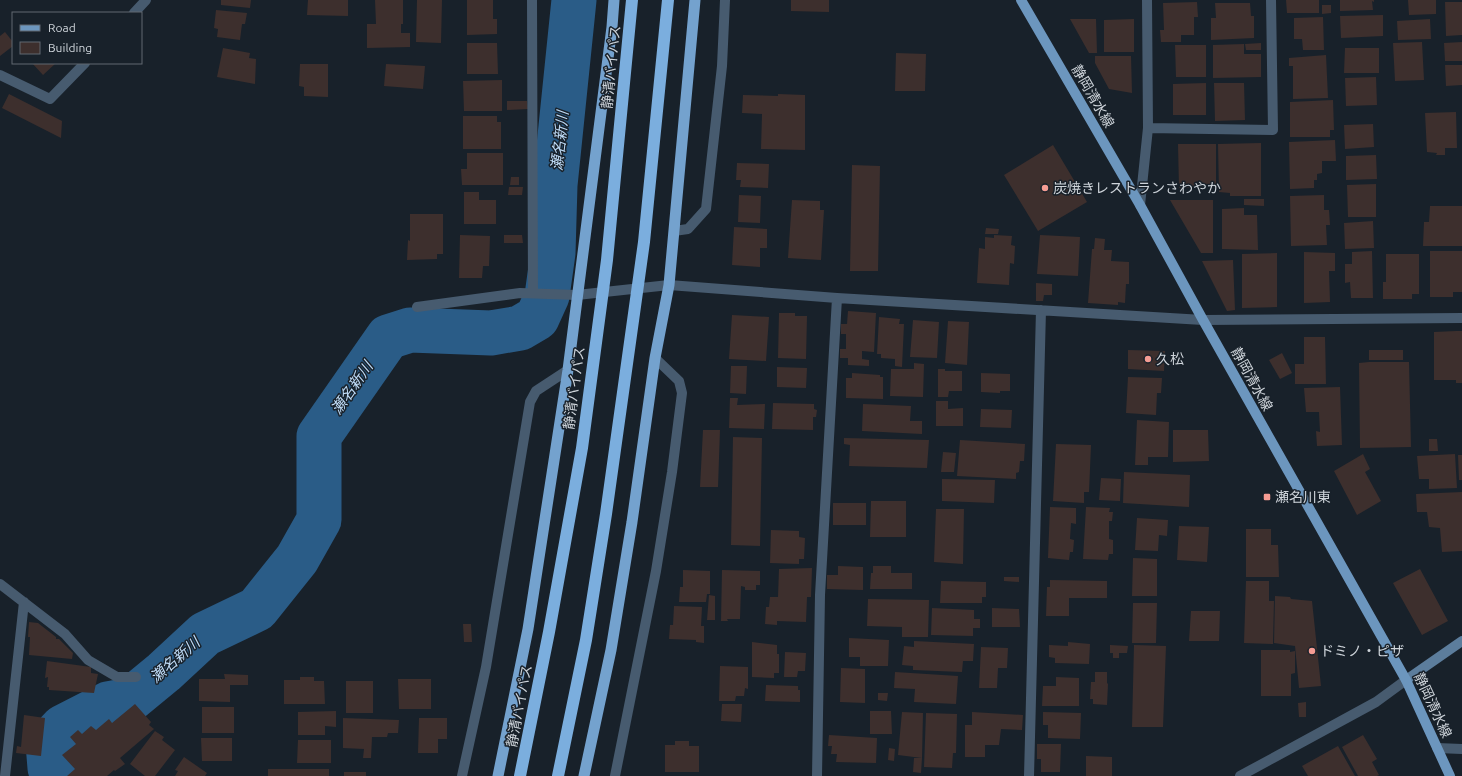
<svg xmlns="http://www.w3.org/2000/svg" width="1462" height="776" font-family="Ubuntu,'Noto Sans JP',sans-serif">
	<style>
		.lines { fill: none; stroke-linecap: round; stroke-linejoin: round }
		.river { stroke: #2a5c87; stroke-width: 45 }
		.building { fill: #3d2f2d }
		.minor { stroke: #475b6f; stroke-width: 10 }
		.secondary { stroke: #5c7d9c; stroke-width: 10 }
		.primary { stroke: #6c96be; stroke-width: 10 }
		.trunk { stroke: #74a2ce; stroke-width: 11 }
		.motorway-bridge { stroke: #7baede; stroke-width: 12 }
		.poi-dot { fill: #f59c93; stroke: #18212a; stroke-width: 1.5 }
		.labels { text-anchor: middle; stroke-width: 3; stroke-linejoin: round; paint-order: stroke }
		.street-label { font-size: 14px; fill: #ced4da; stroke: #18212a }
		.poi-label { font-size: 14px; fill: #ced4da; stroke: #18212a; text-anchor: start }
		.water-label { font-size: 15px; font-style: italic; fill: #bfdbf6; stroke: #18212a }
	</style>
	<rect width="100%" height="100%" fill="#18212a"/>
	<g class="lines">
		<!-- river -->
		<path class="river" d="M 54,776 L 50,768 L 48,743 L 63,727 L 108,704 L 130,700 L 164,672 L 205,634 L 257,609 L 297,559 L 319,520 L 319,436 L 388,337 L 410,330 L 491,333 L 520,328 L 537,318 L 547,296 L 553,253 L 555,185 L 574,0"/>
	</g>
	<!-- building -->
	<path class="building" d="M 221,0 L 251,0 L 250,8 L 221,5 Z
		M 308,0 L 348,0 L 348,16 L 307,15 Z
		M 375,0 L 403,0 L 403,24 L 401,24 L 401,33 L 410,33 L 410,47 L 367,48 L 367,24 L 376,24 Z
		M 417,0 L 442,0 L 441,43 L 416,42 Z
		M 467,0 L 493,0 L 493,19 L 497,19 L 497,34 L 467,35 Z
		M 791,0 L 829,0 L 829,12 L 791,11 Z
		M 1286,0 L 1319,0 L 1319,13 L 1287,13 Z
		M 1340,0 L 1374,0 L 1374,2 L 1372,1 L 1373,10 L 1340,11 Z
		M 1408,0 L 1436,0 L 1436,14 L 1409,15 Z
		M 1197,2 L 1198,17 L 1194,17 L 1194,35 L 1181,35 L 1181,42 L 1161,42 L 1160,30 L 1164,30 L 1163,3 Z
		M 1445,2 L 1462,2 L 1462,35 L 1446,36 Z
		M 1215,3 L 1250,3 L 1251,16 L 1254,16 L 1254,38 L 1211,40 L 1211,18 L 1216,18 Z
		M 1322,5 L 1331,5 L 1331,13 L 1322,14 Z
		M 216,10 L 247,13 L 245,24 L 242,24 L 240,40 L 217,37 L 218,29 L 214,28 Z
		M 1383,15 L 1383,36 L 1341,38 L 1340,16 Z
		M 1323,17 L 1324,50 L 1303,50 L 1302,39 L 1294,39 L 1294,18 Z
		M 1070,19 L 1096,19 L 1097,53 L 1089,53 Z
		M 1134,19 L 1134,52 L 1104,52 L 1104,20 Z
		M 1430,19 L 1431,39 L 1398,40 L 1397,21 Z
		M 5,32 L 13,42 L 13,46 L 0,56 L 0,36 Z
		M 1422,42 L 1424,80 L 1395,81 L 1393,43 Z
		M 1462,42 L 1462,61 L 1445,61 L 1444,43 Z
		M 467,43 L 497,43 L 498,74 L 467,74 Z
		M 1261,43 L 1261,50 L 1246,50 L 1245,44 Z
		M 1244,44 L 1244,54 L 1261,54 L 1261,77 L 1213,78 L 1213,45 Z
		M 1175,45 L 1206,45 L 1206,77 L 1176,77 Z
		M 223,48 L 250,53 L 249,58 L 256,59 L 255,84 L 217,77 Z
		M 1345,48 L 1379,48 L 1379,73 L 1344,73 Z
		M 896,53 L 926,54 L 925,91 L 895,91 Z
		M 1326,55 L 1328,98 L 1293,99 L 1293,66 L 1289,66 L 1289,58 Z
		M 1095,56 L 1131,56 L 1132,93 L 1109,89 L 1095,63 Z
		M 32,63 L 56,63 L 43,75 Z
		M 300,64 L 328,64 L 328,97 L 304,96 L 304,87 L 299,86 Z
		M 386,64 L 425,66 L 423,89 L 384,86 Z
		M 1445,65 L 1462,65 L 1462,85 L 1446,86 Z
		M 1376,77 L 1377,105 L 1346,106 L 1345,78 Z
		M 502,80 L 502,111 L 464,111 L 463,81 Z
		M 1206,83 L 1206,115 L 1173,115 L 1173,84 Z
		M 1214,83 L 1244,83 L 1245,120 L 1215,121 Z
		M 9,94 L 62,121 L 61,138 L 2,108 Z
		M 778,94 L 805,95 L 805,150 L 761,149 L 762,114 L 742,113 L 743,95 L 778,96 Z
		M 1333,100 L 1334,130 L 1330,130 L 1330,137 L 1290,137 L 1290,102 Z
		M 507,101 L 527,101 L 528,109 L 507,110 Z
		M 1456,112 L 1457,148 L 1445,148 L 1445,155 L 1436,155 L 1437,153 L 1427,152 L 1425,113 Z
		M 463,116 L 497,116 L 497,122 L 501,122 L 501,149 L 463,149 Z
		M 1373,124 L 1374,147 L 1345,149 L 1344,125 Z
		M 1335,140 L 1336,161 L 1322,161 L 1322,173 L 1317,174 L 1317,180 L 1314,180 L 1314,188 L 1290,189 L 1289,142 Z
		M 1261,143 L 1261,196 L 1230,196 L 1230,193 L 1219,192 L 1218,144 Z
		M 1178,144 L 1216,144 L 1216,187 L 1179,188 Z
		M 1053,145 L 1087,202 L 1038,231 L 1004,175 Z
		M 467,153 L 503,153 L 503,185 L 462,185 L 461,169 L 467,169 Z
		M 1376,155 L 1377,179 L 1346,180 L 1346,156 Z
		M 737,163 L 769,164 L 768,188 L 740,187 L 741,180 L 736,180 Z
		M 852,165 L 880,166 L 878,271 L 850,271 Z
		M 511,177 L 519,177 L 519,185 L 510,185 Z
		M 1376,184 L 1376,217 L 1348,217 L 1347,185 Z
		M 509,187 L 523,187 L 522,195 L 508,195 Z
		M 464,192 L 479,192 L 479,200 L 496,200 L 496,224 L 464,224 Z
		M 739,195 L 761,196 L 760,223 L 738,222 Z
		M 1324,195 L 1324,210 L 1329,210 L 1330,225 L 1326,225 L 1327,245 L 1291,246 L 1290,196 Z
		M 1244,199 L 1264,199 L 1264,206 L 1244,205 Z
		M 792,200 L 820,201 L 820,210 L 824,210 L 821,260 L 788,258 Z
		M 1170,200 L 1213,200 L 1213,253 L 1201,253 Z
		M 1430,206 L 1462,206 L 1462,246 L 1423,246 L 1424,222 L 1429,222 Z
		M 1244,208 L 1244,215 L 1257,215 L 1258,250 L 1222,249 L 1222,209 Z
		M 410,214 L 443,214 L 443,254 L 437,254 L 437,259 L 407,260 L 408,240 L 410,241 Z
		M 1373,221 L 1374,248 L 1345,249 L 1344,223 Z
		M 734,227 L 767,229 L 767,248 L 760,248 L 760,267 L 732,265 Z
		M 986,228 L 999,229 L 998,234 L 985,234 Z
		M 460,235 L 490,236 L 489,266 L 483,266 L 482,278 L 459,278 Z
		M 504,235 L 522,235 L 523,243 L 504,243 Z
		M 994,235 L 1012,236 L 1011,245 L 1015,246 L 1014,264 L 1010,263 L 1009,285 L 977,283 L 979,248 L 985,249 L 985,237 L 994,238 Z
		M 1040,235 L 1080,237 L 1078,276 L 1037,274 Z
		M 1095,238 L 1105,239 L 1104,250 L 1112,250 L 1111,261 L 1129,262 L 1129,284 L 1126,284 L 1125,303 L 1118,302 L 1118,305 L 1088,303 L 1092,249 L 1094,249 Z
		M 1372,251 L 1373,298 L 1351,298 L 1350,282 L 1345,283 L 1345,264 L 1352,264 L 1352,252 Z
		M 1430,251 L 1462,251 L 1462,292 L 1453,292 L 1453,297 L 1430,297 Z
		M 1304,252 L 1335,253 L 1335,271 L 1329,271 L 1330,302 L 1304,303 Z
		M 1277,253 L 1277,307 L 1242,308 L 1242,254 Z
		M 1386,254 L 1419,254 L 1419,294 L 1412,294 L 1412,299 L 1383,299 L 1383,282 L 1386,282 Z
		M 1233,260 L 1235,310 L 1227,311 L 1202,261 Z
		M 1036,283 L 1052,284 L 1052,295 L 1044,295 L 1043,301 L 1036,301 Z
		M 848,311 L 876,313 L 874,352 L 862,351 L 862,359 L 869,360 L 869,366 L 848,365 L 848,358 L 840,358 L 840,349 L 846,349 L 846,334 L 841,334 L 841,324 L 847,324 Z
		M 779,313 L 795,313 L 795,316 L 807,316 L 806,359 L 778,358 Z
		M 732,315 L 769,317 L 766,361 L 729,359 Z
		M 879,317 L 900,319 L 899,324 L 904,324 L 902,367 L 895,366 L 895,359 L 881,358 L 881,354 L 877,354 Z
		M 913,320 L 939,322 L 937,358 L 910,357 Z
		M 948,321 L 969,322 L 967,365 L 945,363 Z
		M 1456,331 L 1462,331 L 1462,383 L 1456,383 L 1456,380 L 1434,380 L 1434,332 Z
		M 1304,337 L 1325,337 L 1326,384 L 1295,384 L 1295,364 L 1304,364 Z
		M 1128,350 L 1165,351 L 1164,371 L 1128,369 Z
		M 1369,350 L 1403,350 L 1403,360 L 1369,360 Z
		M 1282,353 L 1292,373 L 1280,379 L 1269,360 Z
		M 1369,362 L 1409,362 L 1411,447 L 1360,448 L 1359,363 Z
		M 914,363 L 924,364 L 923,397 L 890,396 L 891,369 L 914,369 Z
		M 731,366 L 747,366 L 746,394 L 730,393 Z
		M 777,367 L 807,368 L 806,388 L 777,387 Z
		M 938,369 L 945,369 L 945,371 L 962,371 L 962,391 L 949,391 L 948,397 L 938,397 Z
		M 852,373 L 880,375 L 880,377 L 883,377 L 883,399 L 846,398 L 846,378 L 852,378 Z
		M 981,373 L 1010,374 L 1010,391 L 1000,391 L 1000,393 L 981,392 Z
		M 1128,377 L 1162,378 L 1161,393 L 1157,393 L 1156,415 L 1126,413 Z
		M 1340,387 L 1342,445 L 1317,446 L 1316,431 L 1320,432 L 1319,412 L 1306,412 L 1304,388 Z
		M 730,398 L 738,398 L 737,405 L 765,404 L 764,429 L 729,428 Z
		M 936,401 L 948,401 L 948,409 L 963,408 L 963,426 L 936,426 Z
		M 773,403 L 814,404 L 814,409 L 817,410 L 816,417 L 813,417 L 813,430 L 772,429 Z
		M 863,404 L 911,406 L 910,421 L 922,421 L 922,434 L 862,431 Z
		M 981,409 L 1012,410 L 1011,428 L 980,427 Z
		M 1137,420 L 1169,422 L 1168,457 L 1148,457 L 1148,465 L 1135,465 Z
		M 703,430 L 720,430 L 718,487 L 700,487 Z
		M 1173,430 L 1208,430 L 1209,461 L 1173,462 Z
		M 733,437 L 762,438 L 760,546 L 731,545 Z
		M 844,438 L 929,440 L 927,468 L 849,466 L 850,445 L 844,444 Z
		M 1429,439 L 1437,439 L 1438,451 L 1429,451 Z
		M 960,440 L 1025,444 L 1024,461 L 1020,461 L 1019,472 L 1016,473 L 1016,479 L 957,476 Z
		M 1056,444 L 1091,445 L 1089,492 L 1084,492 L 1084,503 L 1053,501 Z
		M 943,452 L 956,453 L 954,472 L 941,472 Z
		M 1363,454 L 1370,469 L 1365,472 L 1381,501 L 1357,515 L 1334,471 Z
		M 1455,454 L 1457,488 L 1429,489 L 1429,479 L 1419,479 L 1417,456 Z
		M 1458,455 L 1462,455 L 1462,480 L 1459,480 Z
		M 1124,472 L 1190,475 L 1189,507 L 1123,503 Z
		M 1101,478 L 1121,479 L 1120,501 L 1099,500 Z
		M 942,479 L 995,480 L 994,503 L 942,501 Z
		M 1462,492 L 1462,551 L 1442,552 L 1440,528 L 1429,527 L 1427,512 L 1417,512 L 1416,494 Z
		M 871,501 L 906,501 L 906,537 L 870,537 Z
		M 833,503 L 866,503 L 866,525 L 833,525 Z
		M 1050,507 L 1076,508 L 1076,524 L 1071,523 L 1070,539 L 1074,540 L 1073,552 L 1070,552 L 1069,560 L 1048,558 Z
		M 1086,507 L 1110,508 L 1109,512 L 1113,512 L 1112,521 L 1109,521 L 1109,539 L 1113,540 L 1113,554 L 1109,554 L 1108,560 L 1083,559 Z
		M 936,509 L 964,509 L 963,564 L 934,562 Z
		M 1137,518 L 1168,520 L 1167,536 L 1159,535 L 1158,551 L 1135,550 Z
		M 1179,526 L 1209,527 L 1207,562 L 1177,560 Z
		M 1246,529 L 1271,529 L 1271,545 L 1278,545 L 1279,577 L 1246,577 Z
		M 771,530 L 799,531 L 799,537 L 805,538 L 804,559 L 799,559 L 799,564 L 770,563 Z
		M 1133,558 L 1157,559 L 1157,596 L 1132,596 Z
		M 838,566 L 863,567 L 863,590 L 827,589 L 827,575 L 838,575 Z
		M 873,566 L 891,566 L 891,573 L 912,573 L 912,589 L 870,589 L 871,573 L 873,573 Z
		M 812,568 L 811,597 L 807,597 L 806,622 L 777,621 L 777,625 L 765,624 L 766,607 L 769,607 L 770,597 L 778,597 L 779,569 Z
		M 1420,569 L 1448,621 L 1422,635 L 1393,583 Z
		M 683,570 L 710,571 L 710,594 L 707,594 L 706,602 L 679,602 L 680,587 L 683,587 Z
		M 722,570 L 760,571 L 760,585 L 756,585 L 756,590 L 745,590 L 745,587 L 741,586 L 740,619 L 727,619 L 728,621 L 721,621 Z
		M 1004,577 L 1019,577 L 1019,582 L 1004,581 Z
		M 1050,580 L 1107,581 L 1107,598 L 1069,598 L 1069,616 L 1046,616 L 1047,587 L 1050,587 Z
		M 941,581 L 986,582 L 986,597 L 982,597 L 982,603 L 940,603 Z
		M 1246,581 L 1269,581 L 1269,601 L 1274,601 L 1273,644 L 1244,643 Z
		M 709,595 L 715,596 L 715,620 L 707,620 Z
		M 1275,596 L 1290,597 L 1291,599 L 1312,601 L 1321,686 L 1299,688 L 1295,646 L 1274,643 Z
		M 868,599 L 929,600 L 928,637 L 902,637 L 902,627 L 867,626 Z
		M 1133,603 L 1157,603 L 1156,643 L 1132,643 Z
		M 674,606 L 702,607 L 701,626 L 704,626 L 704,643 L 696,642 L 696,640 L 669,639 L 670,625 L 673,625 Z
		M 932,608 L 974,610 L 974,619 L 980,619 L 980,628 L 973,628 L 973,636 L 931,635 Z
		M 992,608 L 1019,609 L 1020,627 L 992,627 Z
		M 1191,611 L 1220,611 L 1219,641 L 1189,641 Z
		M 29,622 L 38,623 L 56,637 L 56,639 L 59,639 L 73,653 L 72,659 L 29,655 L 30,637 L 28,637 Z
		M 463,624 L 471,624 L 472,642 L 464,642 Z
		M 849,638 L 889,640 L 888,666 L 860,666 L 860,657 L 849,657 Z
		M 914,641 L 974,644 L 973,661 L 963,661 L 962,672 L 913,670 L 913,666 L 902,665 L 904,646 L 914,647 Z
		M 752,642 L 777,645 L 777,654 L 779,654 L 779,673 L 774,673 L 774,678 L 752,677 Z
		M 1068,642 L 1090,644 L 1089,664 L 1055,663 L 1055,658 L 1049,657 L 1049,645 L 1068,646 Z
		M 1110,645 L 1128,646 L 1127,653 L 1119,653 L 1119,658 L 1113,658 L 1113,653 L 1110,653 Z
		M 1134,645 L 1166,646 L 1163,727 L 1132,727 Z
		M 981,647 L 1008,648 L 1007,668 L 998,668 L 997,688 L 979,688 Z
		M 1261,650 L 1290,650 L 1290,652 L 1295,651 L 1295,673 L 1291,674 L 1291,696 L 1261,696 Z
		M 785,652 L 806,653 L 805,671 L 798,671 L 797,677 L 784,677 Z
		M 47,661 L 91,667 L 91,673 L 98,674 L 94,693 L 49,690 L 49,687 L 47,687 L 48,677 L 45,678 Z
		M 720,666 L 748,667 L 748,689 L 745,688 L 744,696 L 736,696 L 735,701 L 719,701 Z
		M 841,668 L 865,669 L 865,703 L 840,702 Z
		M 895,672 L 958,676 L 956,704 L 914,702 L 915,689 L 894,688 Z
		M 1095,672 L 1107,672 L 1107,683 L 1108,684 L 1107,705 L 1093,704 L 1093,699 L 1090,699 L 1091,682 L 1095,682 Z
		M 224,674 L 248,675 L 248,685 L 230,685 L 230,702 L 199,701 L 199,679 L 225,679 Z
		M 300,677 L 314,677 L 314,681 L 324,681 L 325,704 L 284,704 L 284,680 L 300,680 Z
		M 1056,677 L 1079,678 L 1079,706 L 1042,706 L 1043,686 L 1056,686 Z
		M 398,679 L 431,679 L 431,709 L 399,709 Z
		M 346,681 L 373,681 L 373,713 L 346,713 Z
		M 766,685 L 798,686 L 798,690 L 800,690 L 800,702 L 765,701 Z
		M 878,693 L 888,693 L 887,701 L 878,700 Z
		M 1306,702 L 1306,717 L 1299,717 L 1298,703 Z
		M 135,704 L 151,722 L 149,725 L 154,729 L 120,758 L 125,764 L 115,771 L 114,770 L 107,776 L 67,776 L 75,769 L 62,755 L 76,744 L 70,737 L 78,730 L 82,734 L 91,726 L 96,730 L 109,719 L 112,723 Z
		M 722,704 L 742,704 L 741,722 L 721,721 Z
		M 202,707 L 234,707 L 234,733 L 202,733 Z
		M 336,711 L 336,727 L 325,726 L 325,735 L 298,735 L 298,712 Z
		M 870,711 L 891,711 L 892,734 L 870,734 Z
		M 902,712 L 923,713 L 922,758 L 898,755 Z
		M 972,712 L 1023,715 L 1022,730 L 1001,729 L 999,745 L 985,745 L 985,757 L 965,757 L 965,725 L 972,725 Z
		M 1043,712 L 1081,713 L 1080,739 L 1048,738 L 1048,725 L 1043,725 Z
		M 926,713 L 957,714 L 956,753 L 953,753 L 952,768 L 924,767 Z
		M 24,715 L 45,718 L 41,756 L 16,753 L 17,746 L 21,747 Z
		M 343,718 L 399,720 L 398,733 L 388,733 L 387,737 L 372,737 L 371,758 L 363,758 L 364,749 L 343,748 Z
		M 419,718 L 447,718 L 447,739 L 438,739 L 438,753 L 418,753 Z
		M 155,731 L 164,737 L 162,740 L 175,750 L 155,776 L 145,776 L 130,764 Z
		M 829,735 L 877,738 L 876,763 L 836,762 L 837,754 L 831,754 L 832,746 L 828,746 Z
		M 1363,735 L 1377,759 L 1372,762 L 1379,775 L 1377,776 L 1358,776 L 1342,747 Z
		M 201,738 L 232,738 L 232,761 L 202,761 Z
		M 298,740 L 331,740 L 331,763 L 297,763 Z
		M 675,741 L 689,741 L 689,746 L 699,746 L 699,772 L 665,772 L 665,745 L 675,745 Z
		M 1037,744 L 1061,744 L 1060,772 L 1041,772 L 1041,759 L 1037,759 Z
		M 1338,746 L 1355,776 L 1308,776 L 1302,766 Z
		M 889,748 L 895,749 L 894,761 L 888,760 Z
		M 1086,756 L 1112,757 L 1112,776 L 1086,776 Z
		M 184,757 L 207,773 L 205,776 L 175,776 L 178,771 L 175,770 Z
		M 914,758 L 922,758 L 921,773 L 913,772 Z
		M 268,769 L 329,769 L 329,776 L 268,776 Z
		M 344,772 L 366,772 L 366,776 L 344,776 Z"/>
	<g class="lines">
		<!-- minor -->
		<path class="minor" d="M 532,0 L 533,293
			M 134,13 L 146,0
			M 0,75 L 50,99 L 85,63
			M 1148,128 L 1273,130 L 1271,0
			M 1140,205 L 1148,128 L 1147,0
			M 674,231 L 688,229 L 706,209 L 722,66 L 725,0
			M 417,307 L 520,293 L 577,295 L 669,285 L 837,298 L 1203,320 L 1462,318
			M 0,584 L 65,634 L 88,660 L 117,677 L 136,677
			M 1437,748 L 1462,749
			M 5,776 L 24,602
			M 462,776 L 486,667 L 530,402 L 536,391 L 568,370
			M 615,776 L 656,571 L 672,472 L 682,393 L 679,381 L 655,358
			M 817,776 L 820,595 L 837,298
			M 1029,776 L 1041,310
			M 1240,776 L 1376,702 L 1406,680"/>
		<!-- secondary -->
		<path class="secondary" d="M 1406,680 L 1462,641"/>
		<!-- primary -->
		<path class="primary" d="M 1021,0 L 1140,205 L 1203,320 L 1406,680 L 1450,776"/>
		<!-- trunk -->
		<path class="trunk" d="M 498,776 L 528,629 L 568,370 L 612,27 L 614,0
			M 584,776 L 611,650 L 632,522 L 655,358 L 669,285 L 695,0"/>
		<!-- motorway-bridge -->
		<path class="motorway-bridge" d="M 520,776 L 549,632 L 582,448 L 607,260 L 632,0
			M 558,776 L 586,640 L 606,514 L 644,242 L 668,0"/>
	</g>
	<!-- markers -->
	<g class="poi-dot">
		<circle cx="1045" cy="188" r="4"/>
		<circle cx="1148" cy="359" r="4"/>
		<rect x="1263" y="493" width="8" height="8" rx="2"/>
		<circle cx="1312" cy="651" r="4"/>
	</g>
	<g class="labels">
		<!-- street labels -->
		<g class="street-label">
			<text transform="translate(611 67) rotate(-84)" y="5">静清バイパス</text>
			<text transform="translate(1093 96) rotate(60)" y="5">静岡清水線</text>
			<text transform="translate(1252 379) rotate(61)" y="5">静岡清水線</text>
			<text transform="translate(574 388) rotate(-82)" y="5">静清バイパス</text>
			<text transform="translate(1433 705) rotate(65)" y="5">静岡清水線</text>
			<text transform="translate(519 706) rotate(-79)" y="5">静清バイパス</text>
		</g>
		<!-- poi labels -->
		<g class="poi-label">
			<text x="1053" y="193">炭焼きレストランさわやか</text>
			<text x="1156" y="364">久松</text>
			<text x="1275" y="502">瀬名川東</text>
			<text x="1320" y="656">ドミノ・ピザ</text>
		</g>
		<!-- water labels -->
		<g class="water-label">
			<text transform="translate(560 141) rotate(-84)" y="5">瀬名新川</text>
			<text transform="translate(352 388) rotate(-55)" y="5">瀬名新川</text>
			<text transform="translate(175 660) rotate(-41)" y="5">瀬名新川</text>
		</g>
	</g>
	<!-- legend -->
	<rect x="12" y="12" width="130" height="52" fill="#18212a" stroke="#616970"/>
	<rect x="20" y="25" width="20" height="6" fill="#6c96be" stroke="#616970"/>
	<text x="48" y="32" font-size="12" fill="#ced4da">Road</text>
	<rect x="20" y="42" width="20" height="12" fill="#3d2f2d" stroke="#616970"/>
	<text x="48" y="52" font-size="12" fill="#ced4da">Building</text>
</svg>
